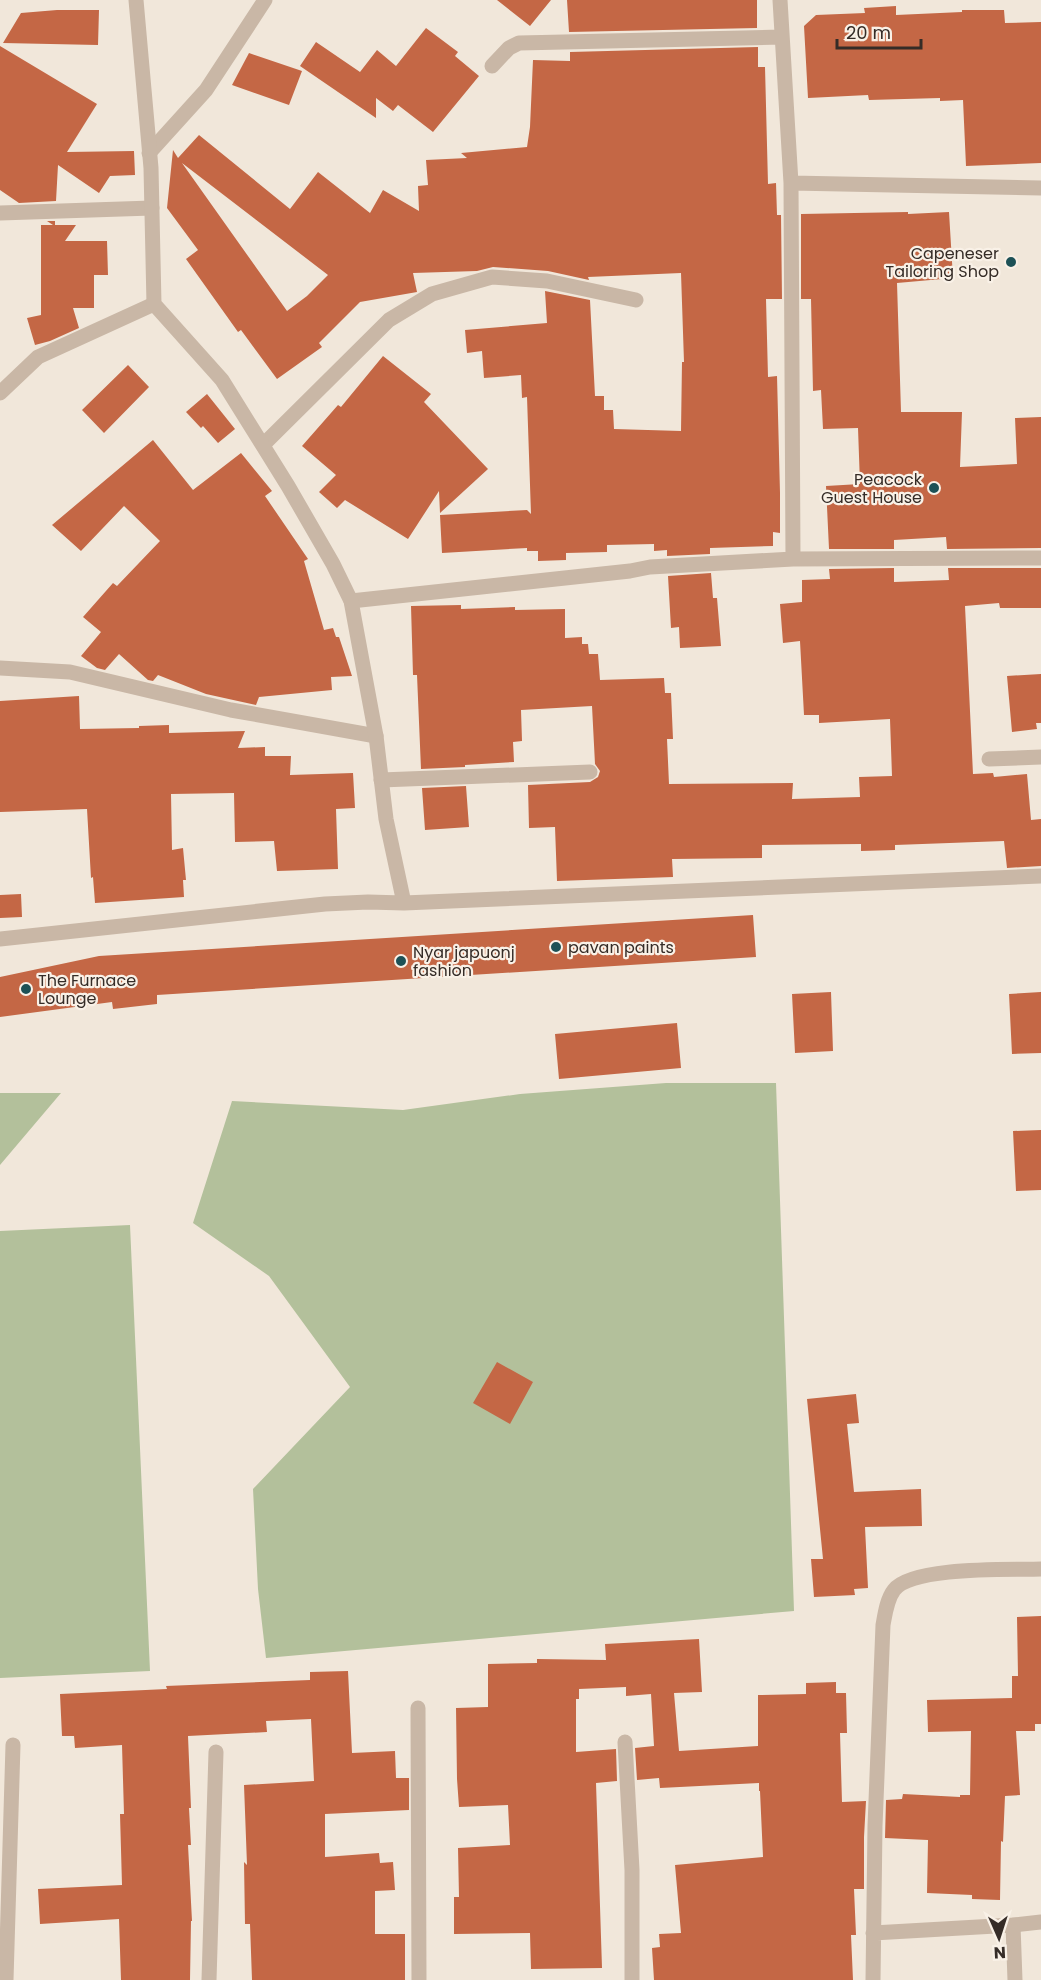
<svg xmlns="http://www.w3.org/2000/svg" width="1041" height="1980" font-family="Poppins,sans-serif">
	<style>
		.green { fill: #b3c09b }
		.building { fill: #c46745; fill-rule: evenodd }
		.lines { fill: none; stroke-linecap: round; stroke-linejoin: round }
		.minor { stroke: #c9b7a6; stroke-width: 15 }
		.tertiary { stroke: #c9b7a6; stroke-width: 15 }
		.poi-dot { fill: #1d5156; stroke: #f9f1e7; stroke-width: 2 }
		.labels { text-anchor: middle; stroke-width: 4.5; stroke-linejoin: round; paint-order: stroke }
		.poi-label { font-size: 16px; fill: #352c27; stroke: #f9f1e7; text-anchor: start }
	</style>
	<rect width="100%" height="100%" fill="#f1e7da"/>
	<!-- green -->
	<path class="green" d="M 666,1083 L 776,1083 L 794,1611 L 266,1658 L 258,1589 L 253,1489 L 350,1387 L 269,1276 L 193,1223 L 232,1101 L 403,1110 L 520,1094 Z
		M 0,1093 L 61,1093 L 0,1165 Z
		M 130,1225 L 150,1671 L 0,1678 L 0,1231 Z"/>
	<!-- building -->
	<path class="building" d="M 497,0 L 551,0 L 530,26 Z
		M 567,0 L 757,0 L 757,28 L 569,32 Z
		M 896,6 L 896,15 L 962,12 L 962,10 L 1004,10 L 1005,23 L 1041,22 L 1041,163 L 966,166 L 963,100 L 940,101 L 940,98 L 869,100 L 868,95 L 808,98 L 804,26 L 816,15 L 865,13 L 864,8 Z
		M 57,10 L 99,10 L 98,45 L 3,43 L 21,13 Z
		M 426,28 L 458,52 L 455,56 L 479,76 L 433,132 L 398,105 L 393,111 L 376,98 L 376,118 L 300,66 L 316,42 L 360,72 L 377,50 L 396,66 Z
		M 0,46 L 97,104 L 67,152 L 134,151 L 135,175 L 110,176 L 99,193 L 58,165 L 56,201 L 19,203 L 0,190 Z
		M 758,47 L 758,67 L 765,67 L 768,184 L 776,183 L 777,215 L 781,215 L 782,299 L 766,299 L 768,377 L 777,376 L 780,493 L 780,533 L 773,532 L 773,546 L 710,548 L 710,554 L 667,556 L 667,550 L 654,551 L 654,544 L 607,545 L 607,552 L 566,553 L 566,560 L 538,561 L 538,551 L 527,551 L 527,548 L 442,553 L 440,515 L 527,510 L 531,514 L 527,397 L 522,398 L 521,375 L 484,378 L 482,351 L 467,353 L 465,330 L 547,323 L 545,291 L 590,300 L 595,396 L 604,396 L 604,410 L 613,410 L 614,429 L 681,431 L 682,362 L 684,362 L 681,273 L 588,277 L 589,280 L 548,271 L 493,267 L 477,271 L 413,273 L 417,292 L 360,302 L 319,343 L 322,347 L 277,379 L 241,330 L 238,332 L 186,259 L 198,250 L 167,208 L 173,150 L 178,158 L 199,135 L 290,209 L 318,172 L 370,213 L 383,190 L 419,211 L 418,186 L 428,185 L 426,160 L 467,158 L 461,153 L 527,147 L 530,127 L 533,60 L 570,61 L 570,52 ZM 182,163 L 328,275 L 307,296 L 287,311 Z
		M 249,53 L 302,71 L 289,105 L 232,85 Z
		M 908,212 L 908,214 L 949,212 L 953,278 L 897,283 L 901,412 L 962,412 L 960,467 L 1017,464 L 1015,418 L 1041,417 L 1041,548 L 947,549 L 946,537 L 894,540 L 894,549 L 829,549 L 826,486 L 860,484 L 858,428 L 823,429 L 821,390 L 813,391 L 811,299 L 801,299 L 801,214 Z
		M 47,221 L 55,221 L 55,225 L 76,225 L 65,241 L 107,241 L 108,275 L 94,275 L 94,308 L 73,308 L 79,328 L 50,341 L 35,345 L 27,318 L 41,315 L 41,225 L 53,225 Z
		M 383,356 L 431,394 L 424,402 L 488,469 L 440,513 L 439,491 L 408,539 L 345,500 L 337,508 L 319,492 L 336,475 L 302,446 L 338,405 L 341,407 Z
		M 128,365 L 149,387 L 104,433 L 82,410 Z
		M 207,394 L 235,429 L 218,443 L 203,426 L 201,428 L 186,412 Z
		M 153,440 L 193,490 L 241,453 L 272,491 L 265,496 L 308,559 L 304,561 L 324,630 L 333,628 L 336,637 L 339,637 L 352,676 L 331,677 L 332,690 L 259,697 L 256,705 L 206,694 L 158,675 L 153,681 L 148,680 L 119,654 L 105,670 L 97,668 L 81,656 L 101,632 L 83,617 L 113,583 L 117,586 L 160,541 L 124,506 L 81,551 L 52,525 Z
		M 894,568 L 894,582 L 949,580 L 948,568 L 1041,568 L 1041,608 L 1000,608 L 999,603 L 965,606 L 973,774 L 993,773 L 994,777 L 1027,774 L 1031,820 L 1041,819 L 1041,866 L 1007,868 L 1004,841 L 895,845 L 895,850 L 861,851 L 861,844 L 762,845 L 762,858 L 672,859 L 673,877 L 557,881 L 555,827 L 529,828 L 528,785 L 590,782 L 598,777 L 600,771 L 595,764 L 592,706 L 521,710 L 522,741 L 513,742 L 514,762 L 465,765 L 465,767 L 421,769 L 417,675 L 413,675 L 411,606 L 461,605 L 461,609 L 515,607 L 515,610 L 565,609 L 565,638 L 582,637 L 582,644 L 588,644 L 589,654 L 598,654 L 600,680 L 664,678 L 665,693 L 671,693 L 673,739 L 667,739 L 669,784 L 793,783 L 792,799 L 860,797 L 859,777 L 892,776 L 890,719 L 819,723 L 819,715 L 804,715 L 800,641 L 783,643 L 780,604 L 802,602 L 802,580 L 830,579 L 829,569 Z
		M 711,573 L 713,598 L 717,598 L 721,646 L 680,648 L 679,627 L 671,628 L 668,576 Z
		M 1041,674 L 1041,723 L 1036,723 L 1037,729 L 1012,732 L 1007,676 Z
		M 79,696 L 80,729 L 139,728 L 139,726 L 169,725 L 169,733 L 245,731 L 238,748 L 265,747 L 265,756 L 291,756 L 290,775 L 353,773 L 355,808 L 336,809 L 338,869 L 277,871 L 274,841 L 235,842 L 234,793 L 171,794 L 172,850 L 183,848 L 186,880 L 183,880 L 184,897 L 95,903 L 93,877 L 91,878 L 87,809 L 0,812 L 0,701 Z
		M 466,786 L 469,827 L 425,830 L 422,788 Z
		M 21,894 L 22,917 L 0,918 L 0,895 Z
		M 753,915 L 756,957 L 157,995 L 157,1004 L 113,1009 L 112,1002 L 0,1017 L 0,977 L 99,956 Z
		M 831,992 L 833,1051 L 795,1053 L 792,994 Z
		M 1041,992 L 1041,1053 L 1012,1054 L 1009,994 Z
		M 677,1023 L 681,1068 L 559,1079 L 555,1034 Z
		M 1041,1130 L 1041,1190 L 1016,1191 L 1013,1131 Z
		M 497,1362 L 533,1382 L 510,1424 L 473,1403 Z
		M 856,1394 L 859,1423 L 847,1424 L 854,1492 L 921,1489 L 922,1526 L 865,1527 L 868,1588 L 854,1589 L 855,1595 L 814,1597 L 811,1559 L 823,1559 L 807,1399 Z
		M 1041,1616 L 1041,1724 L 1035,1724 L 1035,1731 L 1016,1731 L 1020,1795 L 1005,1796 L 1003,1842 L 1001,1841 L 1000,1900 L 972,1899 L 972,1895 L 927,1893 L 928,1840 L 885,1838 L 886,1800 L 902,1799 L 903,1794 L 960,1797 L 960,1795 L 970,1795 L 971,1731 L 928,1732 L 927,1700 L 1012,1698 L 1012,1676 L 1018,1676 L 1017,1617 Z
		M 699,1639 L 702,1692 L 674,1693 L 679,1751 L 758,1746 L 758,1695 L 806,1694 L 806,1683 L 836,1682 L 836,1693 L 846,1693 L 847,1733 L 840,1733 L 842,1802 L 866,1801 L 864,1837 L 864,1889 L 854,1889 L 856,1935 L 851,1935 L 853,1980 L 654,1980 L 652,1948 L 660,1947 L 659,1934 L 681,1933 L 675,1865 L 763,1857 L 760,1791 L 759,1791 L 759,1783 L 660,1788 L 659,1778 L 637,1780 L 635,1748 L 654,1746 L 651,1694 L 626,1696 L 626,1687 L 579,1689 L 579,1699 L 576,1699 L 576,1752 L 616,1749 L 617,1781 L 596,1783 L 602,1968 L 531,1969 L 530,1933 L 454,1934 L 454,1897 L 459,1897 L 458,1848 L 510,1845 L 508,1805 L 459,1807 L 457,1779 L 456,1708 L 488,1707 L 488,1664 L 537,1663 L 537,1659 L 606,1660 L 605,1644 Z
		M 348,1671 L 352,1753 L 395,1751 L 396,1778 L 409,1778 L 409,1810 L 325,1814 L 325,1857 L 379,1853 L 380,1863 L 393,1862 L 395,1890 L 375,1891 L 375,1934 L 405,1934 L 405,1980 L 252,1980 L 250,1924 L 245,1924 L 244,1862 L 247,1865 L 244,1785 L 314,1781 L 311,1719 L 266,1721 L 267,1732 L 188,1736 L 191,1808 L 189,1808 L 191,1845 L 188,1845 L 192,1921 L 191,1921 L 190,1980 L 121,1980 L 119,1919 L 40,1924 L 38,1889 L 122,1885 L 120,1814 L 124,1814 L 122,1745 L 75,1748 L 74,1736 L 62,1736 L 60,1694 L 167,1689 L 166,1686 L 310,1680 L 310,1672 Z"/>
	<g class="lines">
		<!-- minor -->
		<path class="minor" d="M 780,0 L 791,183 L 1041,188
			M 492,66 L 509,48 L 519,43 L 781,37
			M 149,153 L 206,90 L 265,0
			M 791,183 L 793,559
			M 0,213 L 152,208
			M 0,393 L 38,357 L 154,304
			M 263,445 L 389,320 L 432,294 L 492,277 L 547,281 L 636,300
			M 351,601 L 630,571 L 650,567 L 793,559 L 1041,558
			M 0,668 L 70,672 L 231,710 L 376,736
			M 989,759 L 1041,757
			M 381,780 L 590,772
			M 418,1708 L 419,1980
			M 625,1742 L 632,1870 L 632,1980
			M 873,1933 L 1013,1925
			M 6,1980 L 13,1745
			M 209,1980 L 216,1752
			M 873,1980 L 875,1826 L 883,1625 C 885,1614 887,1599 894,1590 C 912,1566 1011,1570 1041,1569
			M 1015,1980 L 1013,1925 L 1041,1922"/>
		<!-- tertiary -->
		<path class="tertiary" d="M 136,0 L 151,168 L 154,304 L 222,380 L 288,486 L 333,564 L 351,601 L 376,736 L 386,819 L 404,903
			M 0,939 L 325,904 L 368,902 L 404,903 L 1041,876"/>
	</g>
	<!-- markers -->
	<g class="poi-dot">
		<circle cx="1011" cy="262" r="6"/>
		<circle cx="934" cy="488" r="6"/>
		<circle cx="556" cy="947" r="6"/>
		<circle cx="401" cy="961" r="6"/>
		<circle cx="26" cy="989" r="6"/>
	</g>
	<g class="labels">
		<!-- poi labels -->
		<g class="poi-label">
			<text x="999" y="259" text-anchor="end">Capeneser<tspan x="999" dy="18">Tailoring Shop</tspan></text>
			<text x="922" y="485" text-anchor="end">Peacock<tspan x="922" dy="18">Guest House</tspan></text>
			<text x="568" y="953">pavan paints</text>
			<text x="413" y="958">Nyar japuonj<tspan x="413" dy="18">fashion</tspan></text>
			<text x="38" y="986">The Furnace<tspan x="38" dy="18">Lounge</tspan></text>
		</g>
	</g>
	<!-- north arrow -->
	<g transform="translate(999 1938) rotate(177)" stroke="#f9f1e7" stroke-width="4.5" paint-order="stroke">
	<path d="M0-4.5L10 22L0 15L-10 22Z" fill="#352c27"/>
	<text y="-9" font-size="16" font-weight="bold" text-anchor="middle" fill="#352c27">N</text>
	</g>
	<!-- scale -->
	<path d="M837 39v9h84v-9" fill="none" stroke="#352c27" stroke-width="3"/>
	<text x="846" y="39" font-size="18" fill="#352c27" stroke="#f9f1e7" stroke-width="4.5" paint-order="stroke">20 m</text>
</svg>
